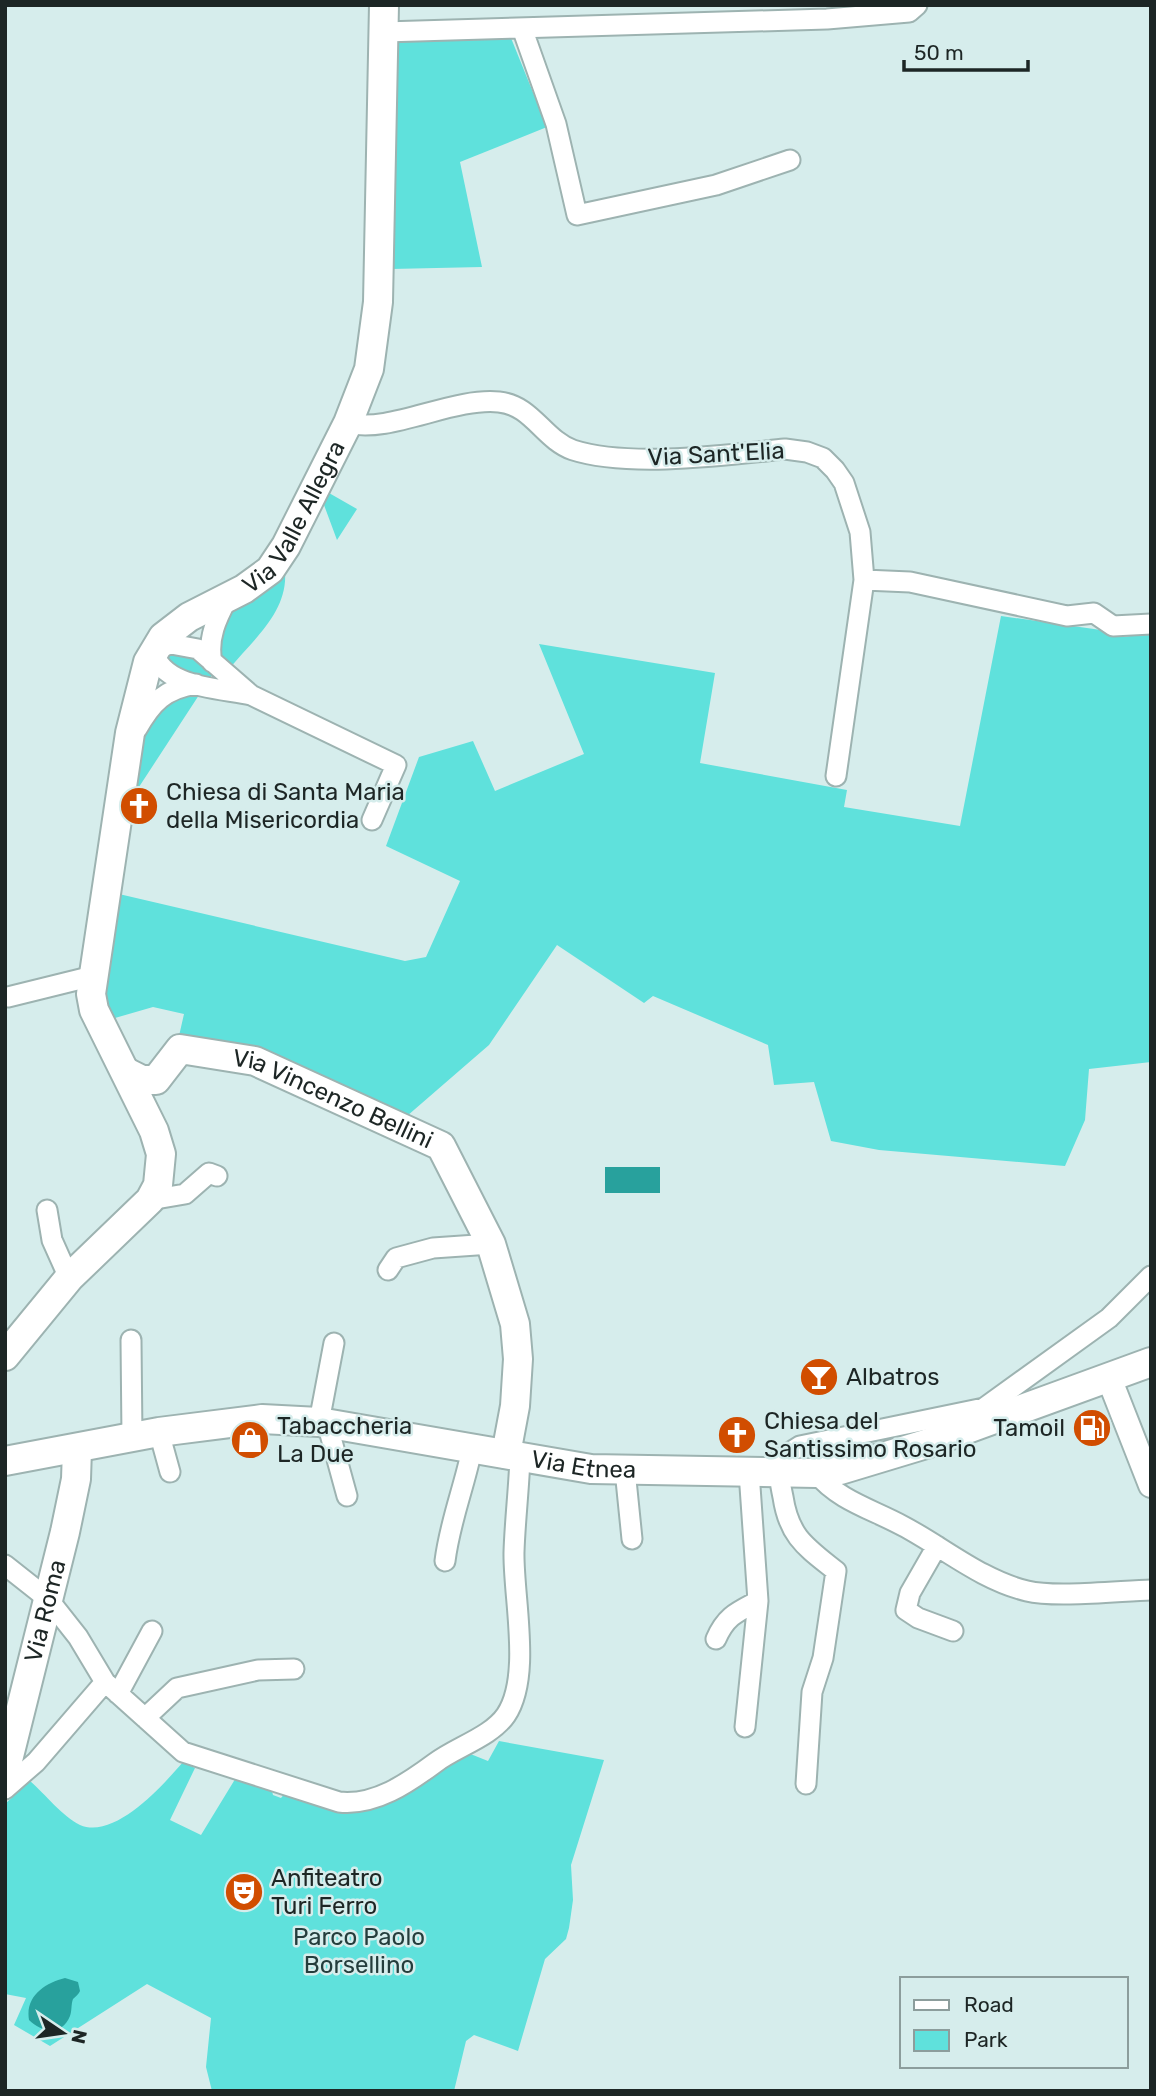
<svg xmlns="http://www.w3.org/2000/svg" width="1156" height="2096" font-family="Rubik,sans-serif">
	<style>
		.green { fill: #5fe1dc }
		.water { fill: #28a19d }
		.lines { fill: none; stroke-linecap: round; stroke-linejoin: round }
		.minor-casing { stroke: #9db3b1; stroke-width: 23 }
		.tertiary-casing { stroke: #9db3b1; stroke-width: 28 }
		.secondary-casing { stroke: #9db3b1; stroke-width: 32 }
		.minor { stroke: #fff; stroke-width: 19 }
		.tertiary { stroke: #fff; stroke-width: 24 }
		.secondary { stroke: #fff; stroke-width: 28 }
		.labels { text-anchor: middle; stroke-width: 5; stroke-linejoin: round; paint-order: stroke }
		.street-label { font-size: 24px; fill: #1d2625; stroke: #d6edec }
		.poi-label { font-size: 24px; fill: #1d2625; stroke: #d6edec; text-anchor: start }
		.park-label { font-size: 24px; fill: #243d3c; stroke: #d6edec }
	</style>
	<rect width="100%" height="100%" fill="#d6edec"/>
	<!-- green -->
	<path class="green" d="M 511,38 L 547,127 L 460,162 L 482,267 L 391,269 L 398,39 Z
		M 329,493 L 357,509 L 337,540 L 324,505 Z
		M 285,572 C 288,612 253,640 229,669 L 219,653 L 218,642 L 233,610 L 266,591 Z
		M 1001,616 L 1101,630 L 1123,637 L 1151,633 L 1151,1062 L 1089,1069 L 1085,1120 L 1065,1166 L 879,1150 L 831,1141 L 814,1082 L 774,1085 L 768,1045 L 653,996 L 644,1003 L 557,945 L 489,1045 L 407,1116 L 179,1036 L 184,1014 L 153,1007 L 115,1018 C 92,985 113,931 119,894 L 405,961 L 426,957 L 460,881 L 386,846 L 419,757 L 473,741 L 495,791 L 584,754 L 539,644 L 715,673 L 700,763 L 847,790 L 844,807 L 960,826 Z
		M 176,652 L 192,654 L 213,672 L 210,679 L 169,667 L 165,655 Z
		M 201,692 L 137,790 L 134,791 C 139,762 142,720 169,700 C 176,695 192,694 201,692 Z
		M 499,1741 L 604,1760 L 571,1865 L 573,1900 L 569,1928 L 566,1939 L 545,1959 L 518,2051 L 474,2035 L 466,2041 L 454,2091 L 212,2091 L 206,2067 L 211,2018 L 147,1984 L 50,2046 L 14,2025 L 26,1998 L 5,1994 L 5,1804 L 30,1781 C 45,1794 63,1817 80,1825 C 115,1840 163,1785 183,1762 L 195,1768 L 170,1820 L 201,1835 L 237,1776 L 253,1786 L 255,1782 L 271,1787 L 273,1795 L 281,1798 L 286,1792 L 346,1813 L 388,1802 L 463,1751 L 488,1761 Z"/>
	<!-- water -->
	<path class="water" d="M 605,1167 L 660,1167 L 660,1193 L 605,1193 Z
		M 65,1978 L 78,1982 L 80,1991 C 79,1994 76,1996 73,1999 C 71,2004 72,2011 70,2016 C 62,2036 42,2033 29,2020 C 25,1996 45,1983 65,1978 Z"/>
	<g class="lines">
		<!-- minor casing -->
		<g class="minor-casing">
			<path id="minor" d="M 522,28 L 556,124 L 577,215 L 716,185 L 790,160
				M 384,32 L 827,19 L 909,12 L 917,5
				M 348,423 C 389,434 453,397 499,402 C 532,405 544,440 573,450 C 629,468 726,455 785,449 L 807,452 L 823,458 L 835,470 L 844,483 L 860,532 L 864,580 L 836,776
				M 864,580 L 910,582 L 1067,616 L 1094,613 L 1113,626 L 1151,624
				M 212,662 C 207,638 217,618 228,597
				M 251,695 C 220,688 160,688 153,649 L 171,644 L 198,649 L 251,695 L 396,765 L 372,820
				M 137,729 C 152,702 165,689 196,684
				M 8,997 L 93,976
				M 150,1200 L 185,1194 L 209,1173 L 217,1176
				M 47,1210 L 52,1240 L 69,1278
				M 388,1270 L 396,1258 L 433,1248 L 491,1244
				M 131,1340 L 132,1437
				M 319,1422 L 334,1343
				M 327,1423 L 347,1496
				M 159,1432 L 170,1472
				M 625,1470 L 632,1539
				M 816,1473 C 839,1501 872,1509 903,1526 C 943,1547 981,1580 1027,1591 C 1055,1598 1119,1591 1151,1590
				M 937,1546 L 910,1593 L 906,1610 L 918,1618 L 953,1631
				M 445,1561 C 450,1521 464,1488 472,1449
				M 5,1565 L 48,1599 L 78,1637 L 105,1682 L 183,1752 L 339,1802 C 375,1806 408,1783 435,1763 C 456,1747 491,1737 506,1715 C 532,1676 513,1597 514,1552 C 515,1520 519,1488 520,1457
				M 716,1639 C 726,1616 737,1612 758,1601
				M 118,1694 L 152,1631
				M 145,1718 L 177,1688 L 258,1670 L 294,1669
				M 745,1727 L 758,1601 L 749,1472
				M 806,1784 L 812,1692 L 823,1658 L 836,1571 C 806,1547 789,1537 783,1497 C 780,1483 778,1472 781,1458 L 800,1446 L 984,1408 L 1109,1318 L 1151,1276
				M 5,1789 L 36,1762 L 105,1682"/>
		</g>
		<!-- tertiary casing -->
		<g class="tertiary-casing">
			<path id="tertiary" d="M 1109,1378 L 1151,1485"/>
		</g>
		<!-- secondary casing -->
		<g class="secondary-casing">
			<g id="secondary">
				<path id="s1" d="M 126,1072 L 142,1080 L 156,1080 L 180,1049 L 255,1061 L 441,1146 L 491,1244 L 515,1324 L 518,1359 L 515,1406 L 506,1454"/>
				<path id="s2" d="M 5,1356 L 69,1278 L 150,1200 L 158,1185 L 161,1154 L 154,1131 L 94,1010 L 91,994 L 130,733 L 148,662 L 163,637 L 189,617 L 244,589 L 270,570 L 286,546 L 348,423 L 369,369 L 378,302 L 384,5"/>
				<path id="s3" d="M 5,1461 L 159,1432 L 262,1419 L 319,1422 L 591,1469 L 816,1473 L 840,1470 L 926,1444 L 1151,1362"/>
				<path id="s4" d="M 5,1772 L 65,1532 L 76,1479 L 77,1449"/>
			</g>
		</g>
		<!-- minor -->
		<use href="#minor" class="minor"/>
		<!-- tertiary -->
		<use href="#tertiary" class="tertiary"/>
		<!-- secondary -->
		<use href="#secondary" class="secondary"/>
	</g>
	<!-- icons -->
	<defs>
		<g id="church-disc" transform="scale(2.0125)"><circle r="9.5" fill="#d14d00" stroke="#d6edec"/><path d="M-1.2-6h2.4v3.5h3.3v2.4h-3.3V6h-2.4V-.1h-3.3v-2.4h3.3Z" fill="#fff"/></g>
		<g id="bar-disc" transform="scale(2.0125)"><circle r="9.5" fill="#d14d00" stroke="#d6edec"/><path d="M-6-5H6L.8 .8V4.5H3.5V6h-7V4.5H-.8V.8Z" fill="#fff"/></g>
		<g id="fuel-disc" transform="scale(2.0125)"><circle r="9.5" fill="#d14d00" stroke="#d6edec"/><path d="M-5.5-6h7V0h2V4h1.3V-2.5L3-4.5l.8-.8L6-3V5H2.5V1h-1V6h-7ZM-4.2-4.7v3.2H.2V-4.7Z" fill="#fff"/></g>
		<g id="shop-disc" transform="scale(2.0125)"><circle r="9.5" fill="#d14d00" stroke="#d6edec"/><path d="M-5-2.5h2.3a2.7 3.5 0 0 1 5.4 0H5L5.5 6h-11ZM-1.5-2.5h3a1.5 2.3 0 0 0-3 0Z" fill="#fff"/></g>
		<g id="theatre-disc" transform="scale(2.0125)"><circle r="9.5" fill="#d14d00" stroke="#d6edec"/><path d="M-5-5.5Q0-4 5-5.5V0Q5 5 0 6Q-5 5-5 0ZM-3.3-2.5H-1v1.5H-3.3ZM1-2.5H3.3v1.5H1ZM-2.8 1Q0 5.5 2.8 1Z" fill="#fff"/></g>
	</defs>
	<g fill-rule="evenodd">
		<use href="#church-disc" x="139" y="806"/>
		<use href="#bar-disc" x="819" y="1377"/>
		<use href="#fuel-disc" x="1092" y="1428"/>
		<use href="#church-disc" x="737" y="1435"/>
		<use href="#shop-disc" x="250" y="1440"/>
		<use href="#theatre-disc" x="244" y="1892"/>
	</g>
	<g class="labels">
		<!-- street labels -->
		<g class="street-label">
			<text transform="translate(716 454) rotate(-3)" y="8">Via Sant'Elia</text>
			<text dy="8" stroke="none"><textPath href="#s2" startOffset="987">Via Valle Allegra</textPath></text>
			<text dy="8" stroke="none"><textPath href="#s1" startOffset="233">Via Vincenzo Bellini</textPath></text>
			<text dy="8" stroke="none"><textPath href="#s3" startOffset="586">Via Etnea</textPath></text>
			<text dy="8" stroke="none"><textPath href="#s4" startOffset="166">Via Roma</textPath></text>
		</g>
		<!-- poi labels -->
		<g class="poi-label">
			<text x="166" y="800">Chiesa di Santa Maria<tspan x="166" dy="28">della Misericordia</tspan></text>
			<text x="846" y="1385">Albatros</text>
			<text x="764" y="1429">Chiesa del<tspan x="764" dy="28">Santissimo Rosario</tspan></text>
			<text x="277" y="1434">Tabaccheria<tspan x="277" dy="28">La Due</tspan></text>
			<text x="1065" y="1436" text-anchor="end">Tamoil</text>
			<text x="271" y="1886">Anfiteatro<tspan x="271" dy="28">Turi Ferro</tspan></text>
		</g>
		<!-- park labels -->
		<g class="park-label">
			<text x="359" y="1945">Parco Paolo<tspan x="359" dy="28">Borsellino</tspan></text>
		</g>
	</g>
	<!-- border -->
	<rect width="1156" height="2096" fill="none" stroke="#1d2625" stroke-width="14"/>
	<!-- legend -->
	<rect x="900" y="1977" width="228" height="91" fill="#d6edec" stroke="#8c9d9c" stroke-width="2"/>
	<rect x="914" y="2000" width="35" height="10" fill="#ffffff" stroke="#8c9d9c" stroke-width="2"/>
	<text x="964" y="2012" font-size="21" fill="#1d2625">Road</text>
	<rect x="914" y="2030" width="35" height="21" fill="#5fe1dc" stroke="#8c9d9c" stroke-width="2"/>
	<text x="964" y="2047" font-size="21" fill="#1d2625">Park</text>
	<!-- north arrow -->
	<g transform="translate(63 2033) rotate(103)" stroke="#d6edec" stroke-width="5" paint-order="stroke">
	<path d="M0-5L12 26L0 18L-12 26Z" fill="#1d2625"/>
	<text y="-10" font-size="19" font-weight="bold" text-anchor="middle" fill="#1d2625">N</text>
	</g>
	<!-- scale -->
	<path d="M904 60v10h124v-10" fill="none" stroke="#1d2625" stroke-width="3.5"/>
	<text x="914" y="60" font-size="21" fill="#1d2625" stroke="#d6edec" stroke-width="5" paint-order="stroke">50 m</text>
</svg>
